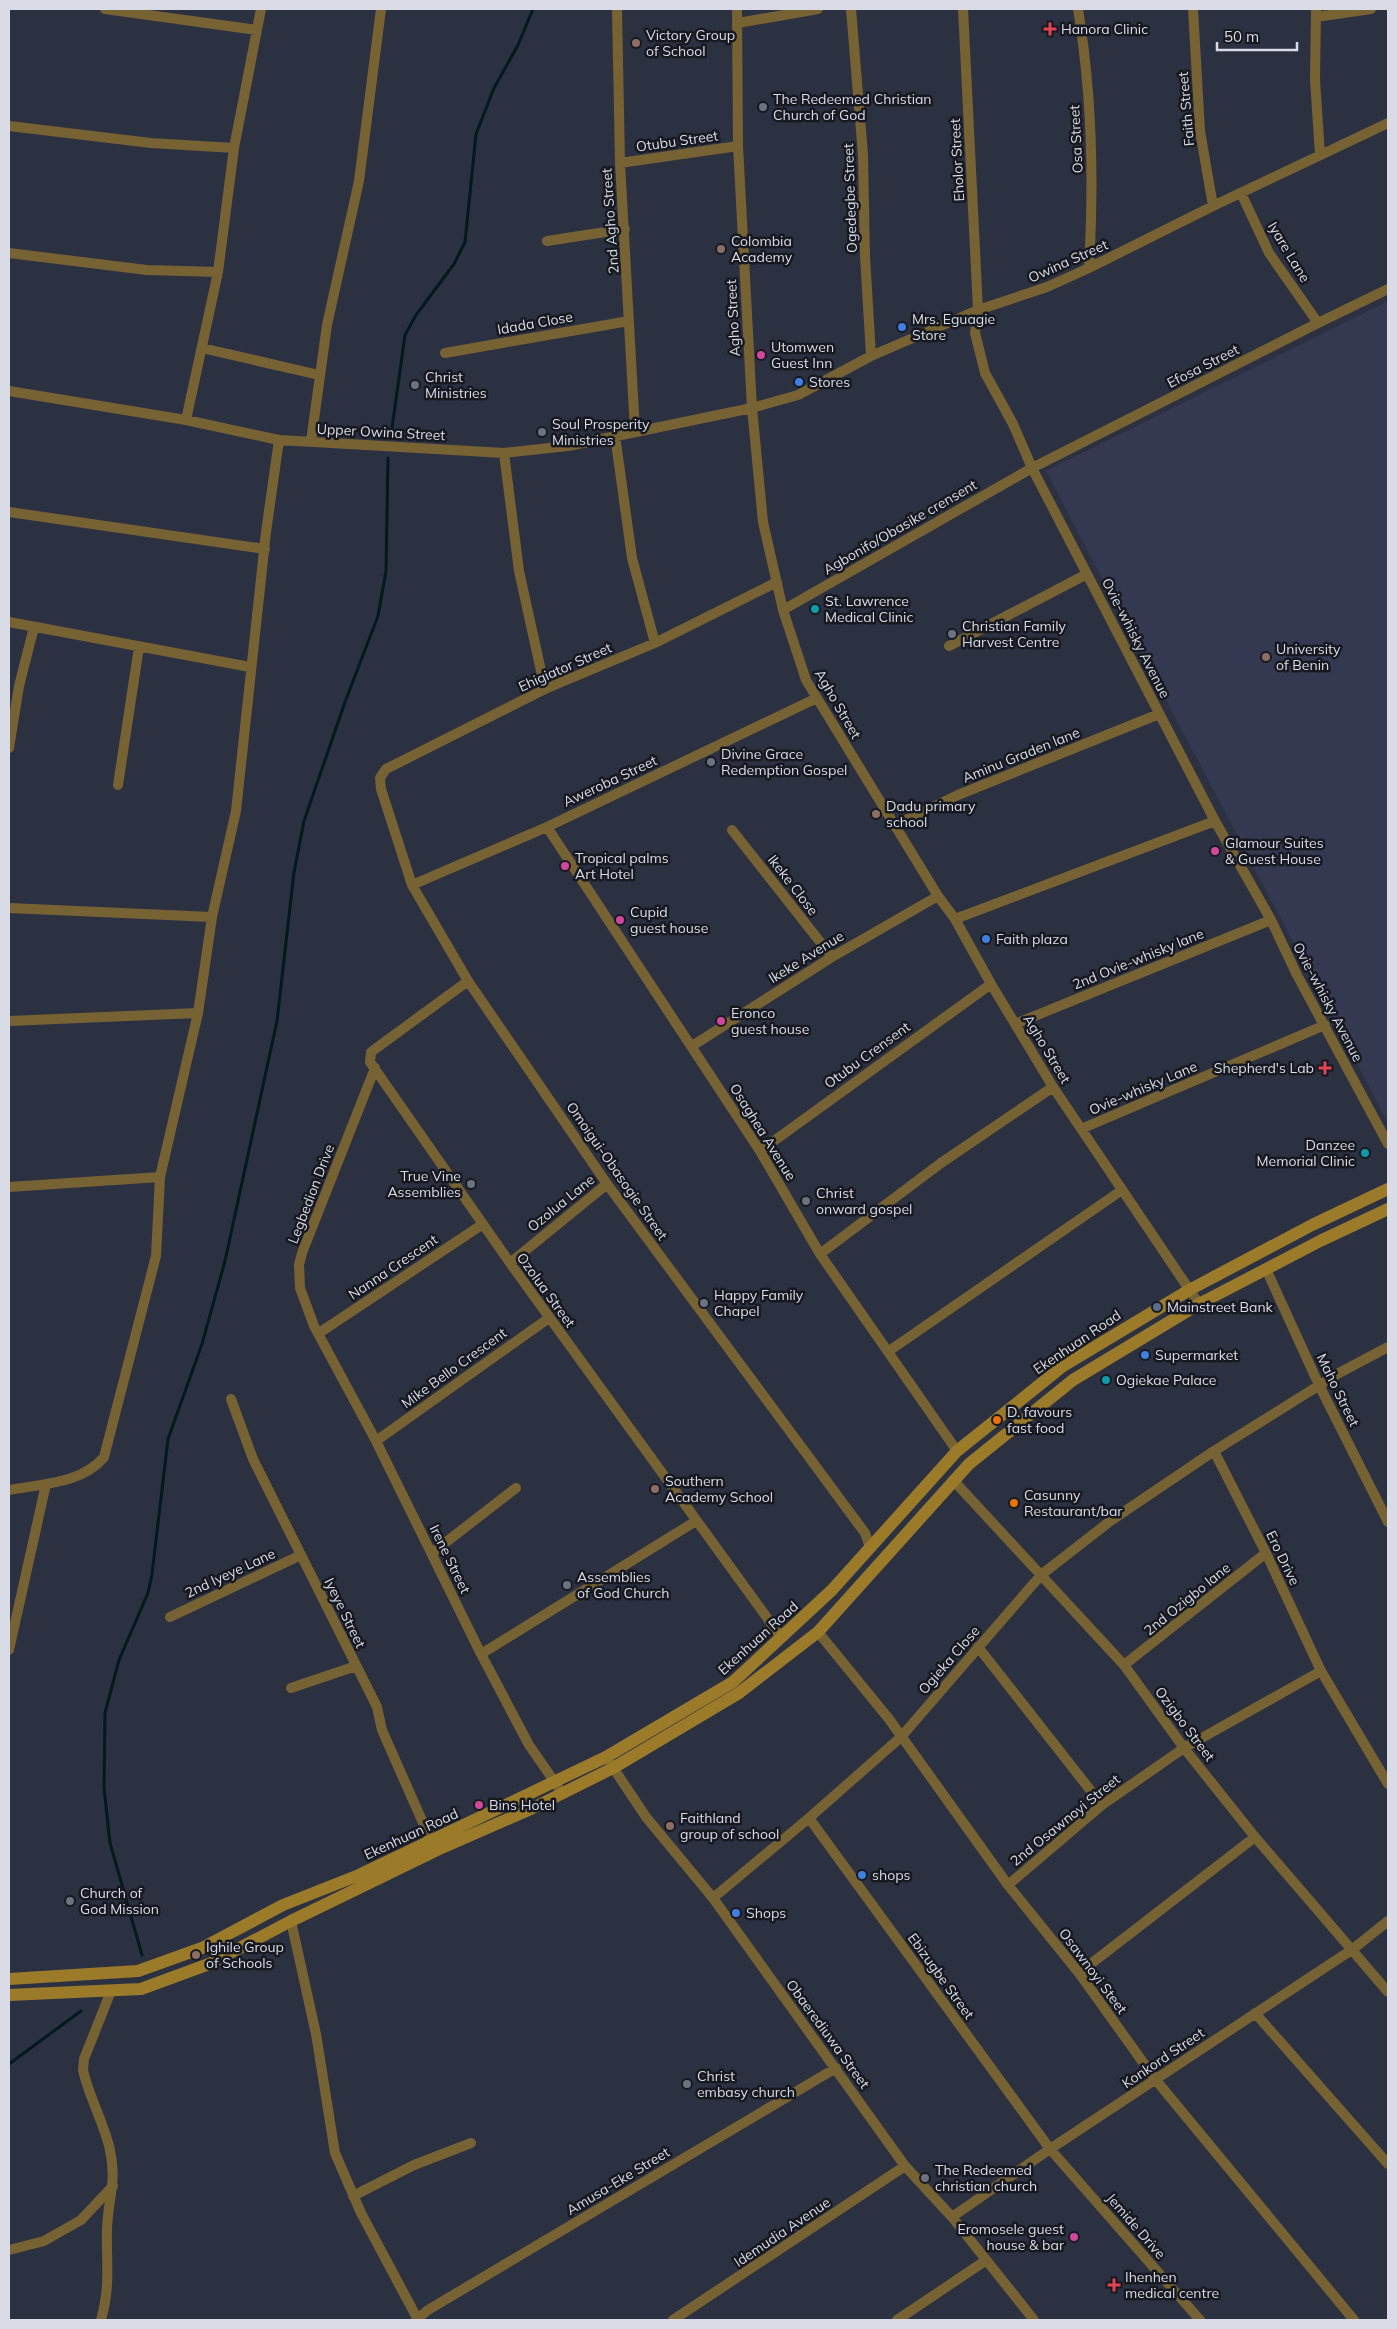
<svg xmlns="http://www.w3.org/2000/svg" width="1397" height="2329" font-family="Mulish,sans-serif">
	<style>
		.built { fill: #343951 }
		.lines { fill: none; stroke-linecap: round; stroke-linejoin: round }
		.stream { stroke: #001a1f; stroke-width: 3 }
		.street { stroke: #766233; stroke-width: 10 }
		.secondary { stroke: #9b7b2a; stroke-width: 12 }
		.health-dot { fill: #e0444e; stroke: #171921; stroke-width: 2 }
		.education-dot { fill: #8d6e63; stroke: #171921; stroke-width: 2 }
		.worship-dot { fill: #6b7280; stroke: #171921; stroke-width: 2 }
		.shop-dot { fill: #3f7fe0; stroke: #171921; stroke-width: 2 }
		.hotel-dot { fill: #d1479c; stroke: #171921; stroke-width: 2 }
		.culture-dot { fill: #0f9aa8; stroke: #171921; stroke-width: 2 }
		.service-dot { fill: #5c6f8a; stroke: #171921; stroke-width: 2 }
		.food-dot { fill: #e8710a; stroke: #171921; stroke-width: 2 }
		.labels { text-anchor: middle; stroke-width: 5; stroke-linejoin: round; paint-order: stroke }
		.poi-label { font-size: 14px; fill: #d9dce7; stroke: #171921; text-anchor: start }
		.street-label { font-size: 14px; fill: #d9dce7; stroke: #171921 }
	</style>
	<rect width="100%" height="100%" fill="#2c3142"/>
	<!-- built -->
	<path class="built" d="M 1388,301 L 1388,1123 L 1046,471 Z"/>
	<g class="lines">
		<!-- stream -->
		<path class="stream" d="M 391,435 L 405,335 L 416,315 L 454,264 L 465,242 L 476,134 L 494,88 L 518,45 L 533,9
			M 142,1955 L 110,1843 L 104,1788 L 105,1713 L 119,1660 L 148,1593 L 152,1574 L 168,1439 L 202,1344 L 225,1261 L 277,1021 L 294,872 L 304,821 L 345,702 L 378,616 L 386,571 L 388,458
			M 9,2064 L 81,2011"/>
		<!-- street -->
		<path class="street" d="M 105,9 L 257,30
			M 617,9 L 620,163 L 635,431
			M 737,9 L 738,146 L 752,408 L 763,522 L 783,610 L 806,680 L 938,896 L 955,919 L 991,984 L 1053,1087 L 1199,1304
			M 851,9 L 863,155 L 865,256 L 871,356
			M 963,9 L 978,310 L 975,333 L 985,373 L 1013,424 L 1032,468 L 1215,821
			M 1078,9 C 1092,94 1094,182 1089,268
			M 1193,9 L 1200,131 L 1213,206
			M 1316,9 L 1315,80 L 1320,155
			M 1316,17 L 1371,9
			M 738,23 L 818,9
			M 9,126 L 151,143 L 234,148
			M 620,163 L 738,146
			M 1241,193 L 1269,253 L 1318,323
			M 547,241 L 625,229
			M 9,253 L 147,270 L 218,272
			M 202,348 L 319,375
			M 445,353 L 629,321
			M 9,391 L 186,420 L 279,440 L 504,453 L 568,446 L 752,408 L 798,395 L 871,356 L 978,310 L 1047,287 L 1089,268 L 1213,206 L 1388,123
			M 186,420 L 218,272 L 234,148 L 261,9
			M 615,435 L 632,558 L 655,643
			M 311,441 L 327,325 L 359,181 L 381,9
			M 504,453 L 519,571 L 545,689
			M 9,512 L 265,549
			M 777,582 L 655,643 L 545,689 L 386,769 L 380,778 L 381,789 L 412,885 L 468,981 L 607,1184 L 865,1533 L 870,1547
			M 783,610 L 1032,468 L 1318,323 L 1388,289
			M 9,622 L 250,667
			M 949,646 L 1087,574
			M 9,748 L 19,686 L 34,627
			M 118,785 L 139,647
			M 895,825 L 958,795 L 1159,714
			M 547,827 L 760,1151 L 820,1254 L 957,1451
			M 732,830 L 832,957
			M 412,885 L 547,827 L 817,698
			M 9,908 L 212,917
			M 955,919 L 1215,821 L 1271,920 L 1297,975 L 1388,1144
			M 468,981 L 371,1052 L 370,1062 L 510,1263 L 781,1637
			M 9,1021 L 198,1013
			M 1015,1024 L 1271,920
			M 692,1046 L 832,957 L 938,896
			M 375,1068 L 302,1253 L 299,1265 L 300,1288 L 314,1326 L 376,1441 L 481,1654 L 529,1745 L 563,1794
			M 1081,1129 L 1325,1025
			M 760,1151 L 991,984
			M 9,1187 L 160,1177
			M 820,1254 L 941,1163 L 1053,1087
			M 510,1263 L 607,1184
			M 1266,1269 L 1319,1385 L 1388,1522
			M 319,1333 L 483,1224
			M 889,1351 L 1122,1190
			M 231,1399 L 253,1459 L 377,1707 L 382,1730 L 431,1841
			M 376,1441 L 549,1318
			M 1214,1451 L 1266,1553 L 1321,1671 L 1388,1784
			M 953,1480 L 1124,1665 L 1184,1748 L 1255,1837 L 1388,1992
			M 9,1490 C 41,1484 82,1484 104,1457 L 156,1256 L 160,1177 L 198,1013 L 212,917 L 236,811 L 266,532 L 279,440
			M 432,1553 L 516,1488
			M 170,1617 L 301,1555
			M 818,1632 L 889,1719 L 1008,1885 L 1079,1973 L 1155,2079 L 1354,2320
			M 978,1647 L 1102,1805
			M 9,1650 L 46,1484
			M 481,1654 L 696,1521
			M 1124,1665 L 1266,1553
			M 291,1688 L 356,1666
			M 610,1763 L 646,1817 L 713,1898 L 905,2166 L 952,2217 L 1034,2320
			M 809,1818 L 1050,2149 L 1200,2320
			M 1008,1885 L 1102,1805 L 1184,1748 L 1321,1671
			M 713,1898 L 809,1818 L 901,1737 L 1041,1575 L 1109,1522 L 1214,1451 L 1339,1373 L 1388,1347
			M 291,1921 L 316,2034 L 335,2153 L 361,2213 L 417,2318
			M 1079,1973 L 1255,1837
			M 1255,2013 L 1388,2164
			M 353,2196 L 414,2165 L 471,2143
			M 952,2217 L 1050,2149 L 1353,1949 L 1388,1921
			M 9,2250 L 44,2241 L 81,2220 L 113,2186
			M 101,2320 C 111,2284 106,2264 107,2229 C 108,2198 117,2183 110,2150 C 104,2123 89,2097 83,2070 L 84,2059 L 111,1991
			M 416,2320 L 428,2310 L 836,2068
			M 673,2320 L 905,2166
			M 897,2320 L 985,2261"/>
		<!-- secondary -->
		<path class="secondary" d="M 9,1979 L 138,1971 L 202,1948 L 283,1905 L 359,1875 L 606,1757 L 733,1682 L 832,1590 L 957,1451 L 1063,1366 L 1191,1289 L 1312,1225 L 1388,1189
			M 9,1995 L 141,1989 L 209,1964 L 291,1921 L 437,1850 L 533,1808 L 613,1768 L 739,1693 L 818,1632 L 969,1464 L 1073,1380 L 1199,1304 L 1320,1241 L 1388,1209"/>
	</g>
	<!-- markers -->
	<g class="health-dot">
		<path d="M1047.5 21.5h5v5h5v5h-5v5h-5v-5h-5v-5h5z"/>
		<path d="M1322.5 1060.5h5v5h5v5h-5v5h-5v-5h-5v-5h5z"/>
		<path d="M1111.5 2277.5h5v5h5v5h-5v5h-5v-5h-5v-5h5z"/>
	</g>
	<g class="education-dot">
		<circle cx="636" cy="43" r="5"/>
		<circle cx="721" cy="249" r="5"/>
		<circle cx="1266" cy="657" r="5"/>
		<circle cx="876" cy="814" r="5"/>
		<circle cx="655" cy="1489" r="5"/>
		<circle cx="670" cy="1826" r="5"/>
		<circle cx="196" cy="1955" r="5"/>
	</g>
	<g class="worship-dot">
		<circle cx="763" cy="107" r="5"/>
		<circle cx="415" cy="385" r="5"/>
		<circle cx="542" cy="432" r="5"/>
		<circle cx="952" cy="634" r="5"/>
		<circle cx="711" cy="762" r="5"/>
		<circle cx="471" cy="1184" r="5"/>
		<circle cx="806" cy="1201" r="5"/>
		<circle cx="704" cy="1303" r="5"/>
		<circle cx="567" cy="1585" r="5"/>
		<circle cx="70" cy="1901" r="5"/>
		<circle cx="687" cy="2084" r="5"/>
		<circle cx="925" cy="2178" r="5"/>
	</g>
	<g class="shop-dot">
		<circle cx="902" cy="327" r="5"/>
		<circle cx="799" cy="382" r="5"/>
		<circle cx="986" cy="939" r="5"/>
		<circle cx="1145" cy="1355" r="5"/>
		<circle cx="862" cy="1875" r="5"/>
		<circle cx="736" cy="1913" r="5"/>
	</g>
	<g class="hotel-dot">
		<circle cx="761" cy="355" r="5"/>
		<circle cx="1215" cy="851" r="5"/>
		<circle cx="565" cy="866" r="5"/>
		<circle cx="620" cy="920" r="5"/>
		<circle cx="721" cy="1021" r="5"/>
		<circle cx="479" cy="1805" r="5"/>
		<circle cx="1074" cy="2237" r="5"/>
	</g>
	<g class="culture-dot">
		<circle cx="815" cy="609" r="5"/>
		<circle cx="1365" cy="1153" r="5"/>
		<circle cx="1106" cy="1380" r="5"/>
	</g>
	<circle class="service-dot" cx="1157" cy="1307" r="5"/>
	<g class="food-dot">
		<circle cx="997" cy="1420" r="5"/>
		<circle cx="1014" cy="1503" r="5"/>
	</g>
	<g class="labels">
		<!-- poi labels -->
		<g class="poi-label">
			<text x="1061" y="34">Hanora Clinic</text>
			<text x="646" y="40">Victory Group<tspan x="646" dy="16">of School</tspan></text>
			<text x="773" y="104">The Redeemed Christian<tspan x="773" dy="16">Church of God</tspan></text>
			<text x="731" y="246">Colombia<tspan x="731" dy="16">Academy</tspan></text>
			<text x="912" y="324">Mrs. Eguagie<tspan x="912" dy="16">Store</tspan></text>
			<text x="771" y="352">Utomwen<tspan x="771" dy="16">Guest Inn</tspan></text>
			<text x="425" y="382">Christ<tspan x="425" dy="16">Ministries</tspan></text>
			<text x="809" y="387">Stores</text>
			<text x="552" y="429">Soul Prosperity<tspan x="552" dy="16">Ministries</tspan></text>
			<text x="825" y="606">St. Lawrence<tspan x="825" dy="16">Medical Clinic</tspan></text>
			<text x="962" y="631">Christian Family<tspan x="962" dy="16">Harvest Centre</tspan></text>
			<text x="1276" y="654">University<tspan x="1276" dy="16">of Benin</tspan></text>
			<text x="721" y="759">Divine Grace<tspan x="721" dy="16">Redemption Gospel</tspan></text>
			<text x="886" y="811">Dadu primary<tspan x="886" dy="16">school</tspan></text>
			<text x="1225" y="848">Glamour Suites<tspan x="1225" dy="16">&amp; Guest House</tspan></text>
			<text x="575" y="863">Tropical palms<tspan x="575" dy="16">Art Hotel</tspan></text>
			<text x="630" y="917">Cupid<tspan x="630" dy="16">guest house</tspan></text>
			<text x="996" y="944">Faith plaza</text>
			<text x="731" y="1018">Eronco<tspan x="731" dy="16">guest house</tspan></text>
			<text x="1314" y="1073" text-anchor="end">Shepherd's Lab</text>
			<text x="1355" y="1150" text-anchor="end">Danzee<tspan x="1355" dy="16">Memorial Clinic</tspan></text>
			<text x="461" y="1181" text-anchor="end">True Vine<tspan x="461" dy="16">Assemblies</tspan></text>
			<text x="816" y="1198">Christ<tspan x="816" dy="16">onward gospel</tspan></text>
			<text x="714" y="1300">Happy Family<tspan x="714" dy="16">Chapel</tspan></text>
			<text x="1167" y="1312">Mainstreet Bank</text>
			<text x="1155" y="1360">Supermarket</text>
			<text x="1116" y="1385">Ogiekae Palace</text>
			<text x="1007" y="1417">D. favours<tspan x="1007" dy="16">fast food</tspan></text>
			<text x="665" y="1486">Southern<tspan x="665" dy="16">Academy School</tspan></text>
			<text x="1024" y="1500">Casunny<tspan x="1024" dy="16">Restaurant/bar</tspan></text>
			<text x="577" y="1582">Assemblies<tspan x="577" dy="16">of God Church</tspan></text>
			<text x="489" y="1810">Bins Hotel</text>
			<text x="680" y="1823">Faithland<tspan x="680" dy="16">group of school</tspan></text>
			<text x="872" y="1880">shops</text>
			<text x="80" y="1898">Church of<tspan x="80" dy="16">God Mission</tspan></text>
			<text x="746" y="1918">Shops</text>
			<text x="206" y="1952">Ighile Group<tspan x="206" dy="16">of Schools</tspan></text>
			<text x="697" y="2081">Christ<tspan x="697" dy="16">embasy church</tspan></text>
			<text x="935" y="2175">The Redeemed<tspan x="935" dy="16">christian church</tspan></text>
			<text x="1064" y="2234" text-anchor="end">Eromosele guest<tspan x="1064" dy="16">house &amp; bar</tspan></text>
			<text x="1125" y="2282">Ihenhen<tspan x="1125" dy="16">medical centre</tspan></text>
		</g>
		<!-- street labels -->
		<g class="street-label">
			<text transform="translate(1186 109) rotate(-95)" y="5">Faith Street</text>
			<text transform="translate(1076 139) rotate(-93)" y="5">Osa Street</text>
			<text transform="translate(677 141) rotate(-8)" y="5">Otubu Street</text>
			<text transform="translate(957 160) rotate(-93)" y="5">Eholor Street</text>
			<text transform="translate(850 198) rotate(-92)" y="5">Ogedegbe Street</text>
			<text transform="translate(610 221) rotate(-94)" y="5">2nd Agho Street</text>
			<text transform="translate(1289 252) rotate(59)" y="5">Iyare Lane</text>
			<text transform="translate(1068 261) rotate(-24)" y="5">Owina Street</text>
			<text transform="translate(733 318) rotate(-93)" y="5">Agho Street</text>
			<text transform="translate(535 323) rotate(-10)" y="5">Idada Close</text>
			<text transform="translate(1203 366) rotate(-27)" y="5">Efosa Street</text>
			<text transform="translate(381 432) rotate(3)" y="5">Upper Owina Street</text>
			<text transform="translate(900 527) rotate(-30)" y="5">Agbonifo/Obasike crensent</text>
			<text transform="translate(1136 638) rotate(63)" y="5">Ovie-whisky Avenue</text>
			<text transform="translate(565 667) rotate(-24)" y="5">Ehigiator Street</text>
			<text transform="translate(838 704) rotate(60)" y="5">Agho Street</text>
			<text transform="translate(1021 755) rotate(-22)" y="5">Aminu Graden lane</text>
			<text transform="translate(610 781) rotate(-25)" y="5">Aweroba Street</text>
			<text transform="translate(793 885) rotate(52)" y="5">Ikeke Close</text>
			<text transform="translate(806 957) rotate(-32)" y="5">Ikeke Avenue</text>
			<text transform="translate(1138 959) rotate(-22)" y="5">2nd Ovie-whisky lane</text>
			<text transform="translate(1328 1002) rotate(62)" y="5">Ovie-whisky Avenue</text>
			<text transform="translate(1047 1049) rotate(59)" y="5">Agho Street</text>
			<text transform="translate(867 1055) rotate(-36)" y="5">Otubu Crensent</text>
			<text transform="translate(1143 1088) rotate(-23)" y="5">Ovie-whisky Lane</text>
			<text transform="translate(763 1132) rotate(58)" y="5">Osaghea Avenue</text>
			<text transform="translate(617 1171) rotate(55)" y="5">Omoigui-Obasogie Street</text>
			<text transform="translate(311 1194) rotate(-69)" y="5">Legbedion Drive</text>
			<text transform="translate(561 1203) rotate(-39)" y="5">Ozolua Lane</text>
			<text transform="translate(393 1267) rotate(-34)" y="5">Nanna Crescent</text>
			<text transform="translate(546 1290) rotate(54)" y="5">Ozolua Street</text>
			<text transform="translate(1077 1342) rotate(-34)" y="5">Ekenhuan Road</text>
			<text transform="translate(454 1368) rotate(-36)" y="5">Mike Bello Crescent</text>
			<text transform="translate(1338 1390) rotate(64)" y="5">Maho Street</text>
			<text transform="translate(1283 1558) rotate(64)" y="5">Ero Drive</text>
			<text transform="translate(450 1559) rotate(64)" y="5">Irene Street</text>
			<text transform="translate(230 1573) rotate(-25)" y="5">2nd Iyeye Lane</text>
			<text transform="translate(1187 1599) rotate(-39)" y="5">2nd Ozigbo lane</text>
			<text transform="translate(345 1613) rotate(64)" y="5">Iyeye Street</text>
			<text transform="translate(758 1638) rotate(-42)" y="5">Ekenhuan Road</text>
			<text transform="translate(949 1660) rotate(-49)" y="5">Ogieka Close</text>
			<text transform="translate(1185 1724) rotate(53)" y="5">Ozigbo Street</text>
			<text transform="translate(1065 1820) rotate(-39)" y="5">2nd Osawnoyi Street</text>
			<text transform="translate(411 1834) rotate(-25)" y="5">Ekenhuan Road</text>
			<text transform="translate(1093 1971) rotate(53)" y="5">Osawnoyi Steet</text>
			<text transform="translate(941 1976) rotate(54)" y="5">Ebizugbe Street</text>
			<text transform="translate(828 2034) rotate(54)" y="5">Obaerediuwa Street</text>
			<text transform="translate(1163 2058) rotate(-34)" y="5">Konkord Street</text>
			<text transform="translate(618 2181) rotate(-31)" y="5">Amusa-Eke Street</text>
			<text transform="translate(1136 2226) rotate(49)" y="5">Jemide Drive</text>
			<text transform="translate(782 2232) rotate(-34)" y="5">Idemudia Avenue</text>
		</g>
	</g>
	<!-- border -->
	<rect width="1397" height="2329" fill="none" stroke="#d9dce7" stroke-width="20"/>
	<!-- scale -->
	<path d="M1217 42v8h80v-8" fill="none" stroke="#d9dce7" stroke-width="2.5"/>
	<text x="1224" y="42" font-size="15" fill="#d9dce7" stroke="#171921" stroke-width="4" paint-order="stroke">50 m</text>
</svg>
